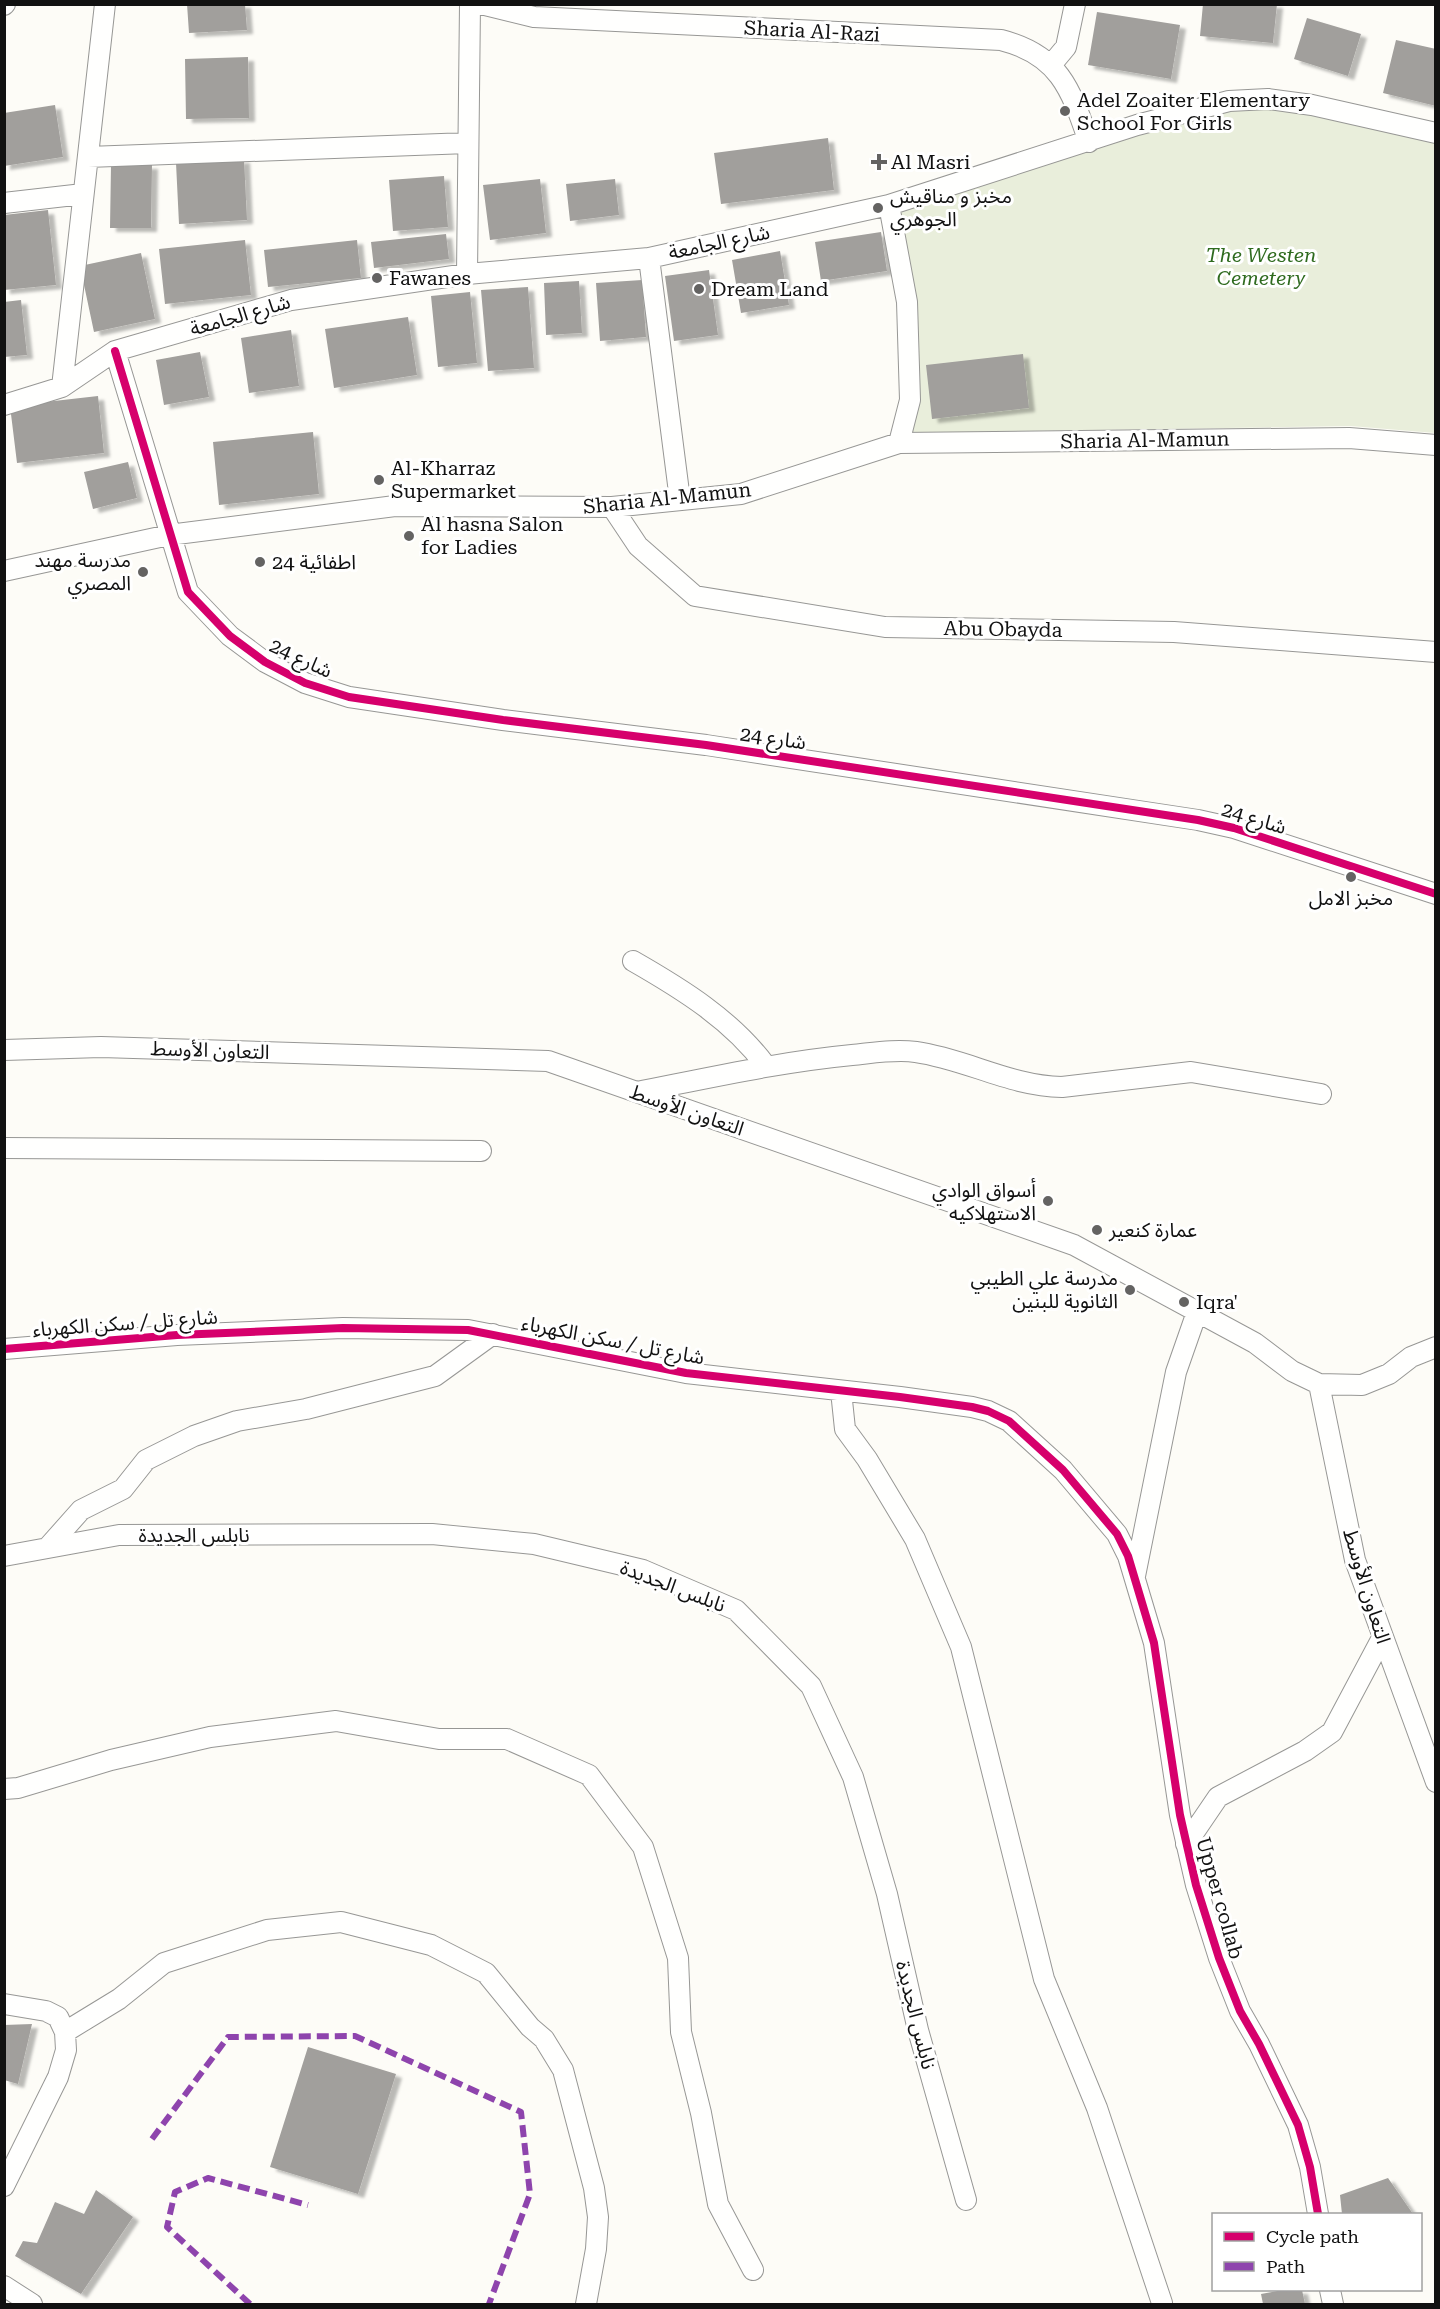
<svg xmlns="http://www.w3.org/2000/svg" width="1440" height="2309" font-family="'Roboto Serif','Noto Sans Arabic',serif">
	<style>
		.cemetery { fill: #e9eedb }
		.building { fill: #a19f9c; filter: url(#shadow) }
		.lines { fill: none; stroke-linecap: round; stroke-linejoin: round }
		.street-casing { stroke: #979795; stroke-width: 22 }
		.street { stroke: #fffffe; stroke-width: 20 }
		.quiet { stroke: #8e44ad; stroke-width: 6; stroke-dasharray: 12 6; stroke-linecap: butt }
		.cycleway-casing { stroke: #fff; stroke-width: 11 }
		.cycleway { stroke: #d6006c; stroke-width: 8 }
		.poi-dot { fill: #646362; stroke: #fff; stroke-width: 2 }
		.labels { text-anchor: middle; stroke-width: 6; stroke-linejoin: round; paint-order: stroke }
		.street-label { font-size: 20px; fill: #111; stroke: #fff }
		.poi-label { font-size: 20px; fill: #111; stroke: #fff; text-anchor: start }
		.park-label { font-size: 20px; font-style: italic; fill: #2f6b1f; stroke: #fff }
	</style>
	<defs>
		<filter id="shadow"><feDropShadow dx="6" dy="4" stdDeviation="1.5" flood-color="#0004"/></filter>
	</defs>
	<rect width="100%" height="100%" fill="#fdfcf7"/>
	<!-- cemetery -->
	<path class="cemetery" d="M 1265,103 L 1435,138 L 1435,433 L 1351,426 L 908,433 L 897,212 L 1138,131 Z"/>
	<!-- building -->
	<path class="building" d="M 187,4 L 245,4 L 247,30 L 189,33 Z
		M 1203,4 L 1277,4 L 1273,43 L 1200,36 Z
		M 1097,12 L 1180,25 L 1171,79 L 1088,65 Z
		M 1307,18 L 1361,34 L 1348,76 L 1294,59 Z
		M 1396,40 L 1436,49 L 1436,106 L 1383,93 Z
		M 248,57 L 249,118 L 186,119 L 185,59 Z
		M 55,105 L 63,157 L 4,166 L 4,113 Z
		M 828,138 L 834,190 L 721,204 L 714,153 Z
		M 244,159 L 247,220 L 179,224 L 176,163 Z
		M 111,165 L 152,165 L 151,228 L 110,228 Z
		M 444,176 L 448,227 L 393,231 L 389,180 Z
		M 540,179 L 546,233 L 490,240 L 483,185 Z
		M 615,179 L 619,215 L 570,221 L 566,184 Z
		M 48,210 L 56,285 L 4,290 L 4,215 Z
		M 881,232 L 887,271 L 821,281 L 815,242 Z
		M 446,234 L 449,259 L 374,268 L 371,242 Z
		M 245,240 L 251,295 L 165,304 L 159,249 Z
		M 357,240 L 361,278 L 268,287 L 264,250 Z
		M 780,251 L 789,305 L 741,313 L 732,260 Z
		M 141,253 L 155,319 L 94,332 L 80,266 Z
		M 709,270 L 718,335 L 674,341 L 665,276 Z
		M 642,280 L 646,337 L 600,341 L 596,283 Z
		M 579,281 L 582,333 L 546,335 L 544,283 Z
		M 528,287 L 534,368 L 488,371 L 481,290 Z
		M 470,292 L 477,363 L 438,367 L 431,296 Z
		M 21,300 L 27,355 L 4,357 L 4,302 Z
		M 408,317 L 417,375 L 334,388 L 325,329 Z
		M 291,330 L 299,386 L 249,393 L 241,338 Z
		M 200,352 L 209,397 L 164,405 L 156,360 Z
		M 1023,354 L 1029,408 L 932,419 L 926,365 Z
		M 98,396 L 104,453 L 17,463 L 10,406 Z
		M 313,432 L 319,494 L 219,505 L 213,442 Z
		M 128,462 L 137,498 L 93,509 L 84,472 Z
		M 32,2024 L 18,2084 L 4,2080 L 4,2025 Z
		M 308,2047 L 396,2074 L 358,2194 L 270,2167 Z
		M 1388,2178 L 1413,2214 L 1342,2214 L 1340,2195 Z
		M 96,2190 L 133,2217 L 81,2294 L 15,2256 L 23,2241 L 37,2243 L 55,2202 L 84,2214 Z
		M 1283,2290 L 1302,2290 L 1305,2304 L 1263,2304 L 1261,2294 Z"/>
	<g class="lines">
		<!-- street casing -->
		<g class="street-casing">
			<path id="street" d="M 481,4 L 534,17 L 1001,40 C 1060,55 1071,90 1089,142
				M 4,5 L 5,4
				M 1051,65 L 1066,47 L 1075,4
				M 88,157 L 468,143
				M 4,203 L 83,194
				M 889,205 L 907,302 L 910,400 L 899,443
				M 649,258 L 680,500
				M 467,274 L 470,4
				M 115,351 L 188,592 L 230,636 L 265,662 L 305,683 L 349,697 L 503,720 L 706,745 L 1198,820 L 1234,828 L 1436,894
				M 62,387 L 105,4
				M 4,405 L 62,387 L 115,351 L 291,300 L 467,274 L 649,258 L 889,205 L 1137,125 L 1229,101 L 1268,99 L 1312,105 L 1436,133
				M 612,507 L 638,546 L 695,596 L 885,627 L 1174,632 L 1436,652
				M 4,571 L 169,535 L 395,506 L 612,507 L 741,494 L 899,443 L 1349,438 L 1436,445
				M 633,961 C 682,989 732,1020 766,1066
				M 4,1050 L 101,1047 L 548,1061 L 1074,1245 L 1255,1343 L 1292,1371 L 1319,1384 L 1362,1385 L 1389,1374 L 1411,1357 L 1436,1347
				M 637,1092 C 708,1078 779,1062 852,1055 C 873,1053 895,1049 916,1052 C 966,1059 1010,1086 1062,1087 L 1191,1072 L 1321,1094
				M 4,1148 L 481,1151
				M 4,1349 L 177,1335 L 343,1328 L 468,1330 L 686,1373 L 900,1397 L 972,1407 L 988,1411 L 1009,1421 L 1063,1470 L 1117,1534 L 1128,1556 L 1154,1643 L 1180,1815 L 1196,1885 L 1219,1958 L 1240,2011 L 1259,2044 L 1298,2125 L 1310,2167 L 1318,2214
				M 1319,1384 L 1355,1560 L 1436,1782
				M 841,1391 L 845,1429 L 867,1459 L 915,1539 L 961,1647 L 1044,1979 L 1097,2108 L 1162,2303
				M 49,1546 L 81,1510 L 123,1489 L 146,1460 L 194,1436 L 237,1421 L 306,1409 L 435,1376 L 493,1334
				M 4,1556 L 119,1535 L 432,1534 L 534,1544 L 643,1570 L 736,1610 L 811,1686 L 853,1777 L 887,1894 L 918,2030 L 966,2200
				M 1135,1576 L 1176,1372 L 1197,1312
				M 4,1789 L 18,1788 L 111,1760 L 210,1737 L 336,1721 L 439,1739 L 507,1739 L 589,1775 L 643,1847 L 678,1958 L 681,2032 L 701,2113 L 718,2204 L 753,2270
				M 1186,1844 L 1218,1797 L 1305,1751 L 1332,1732 L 1382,1638
				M 4,2004 L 46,2011 L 58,2017 L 65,2032 L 66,2050 L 58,2077 L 4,2186
				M 65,2032 L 119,1999 L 164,1963 L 267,1930 L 341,1922 L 431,1945 L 486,1973 L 530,2027 L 544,2039 L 563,2070 L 594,2188 L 598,2217 L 596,2249 L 586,2304
				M 4,2286 L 32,2304
				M 1330,2290 L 1333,2304"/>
		</g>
		<!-- street -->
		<use href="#street" class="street"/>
		<!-- quiet -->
		<path class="quiet" d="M 152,2139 L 228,2037 L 355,2036 L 521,2112 L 530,2194 L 489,2304
			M 250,2304 L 167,2227 L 175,2192 L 208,2178 L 308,2205"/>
		<!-- cycleway casing -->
		<g class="cycleway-casing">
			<path id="cycleway" d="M 115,351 L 188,592 L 230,636 L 265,662 L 305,683 L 349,697 L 503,720 L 706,745 L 1198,820 L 1234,828 L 1436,894
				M 4,1349 L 177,1335 L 343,1328 L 468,1330 L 686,1373 L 900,1397 L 972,1407 L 988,1411 L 1009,1421 L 1063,1470 L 1117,1534 L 1128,1556 L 1154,1643 L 1180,1815 L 1196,1885 L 1219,1958 L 1240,2011 L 1259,2044 L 1298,2125 L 1310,2167 L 1318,2214"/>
		</g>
		<!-- cycleway -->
		<use href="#cycleway" class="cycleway"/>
	</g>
	<!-- markers -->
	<g class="poi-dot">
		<circle cx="1065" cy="111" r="6"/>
		<path d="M876 153h6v6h6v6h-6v6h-6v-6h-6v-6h6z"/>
		<circle cx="878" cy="208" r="6"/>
		<circle cx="377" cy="278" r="6"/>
		<circle cx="699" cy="289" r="6"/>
		<circle cx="379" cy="480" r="6"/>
		<circle cx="409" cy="536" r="6"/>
		<circle cx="260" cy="562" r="6"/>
		<circle cx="143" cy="572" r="6"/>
		<circle cx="1351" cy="877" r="6"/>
		<circle cx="1048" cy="1201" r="6"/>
		<circle cx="1097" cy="1230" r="6"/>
		<circle cx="1130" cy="1290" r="6"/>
		<circle cx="1184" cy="1302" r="6"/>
	</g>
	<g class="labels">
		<!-- street labels -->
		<g class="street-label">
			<text transform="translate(812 31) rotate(3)" y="7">Sharia Al-Razi</text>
			<text transform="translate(719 242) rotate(-12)" y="7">شارع الجامعة</text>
			<text transform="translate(240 315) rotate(-16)" y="7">شارع الجامعة</text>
			<text transform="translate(1145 440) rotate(-1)" y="7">Sharia Al-Mamun</text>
			<text transform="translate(667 498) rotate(-6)" y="7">Sharia Al-Mamun</text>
			<text transform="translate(1003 629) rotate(1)" y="7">Abu Obayda</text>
			<text transform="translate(301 658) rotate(25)" y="7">شارع 24</text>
			<text transform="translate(773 738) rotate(8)" y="7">شارع 24</text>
			<text transform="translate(1254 818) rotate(17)" y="7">شارع 24</text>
			<text transform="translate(210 1050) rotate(2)" y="7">التعاون الأوسط</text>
			<text transform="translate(687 1110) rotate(19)" y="7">التعاون الأوسط</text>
			<text transform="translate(125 1323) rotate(-4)" y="7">شارع تل / سكن الكهرباء</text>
			<text transform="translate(613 1340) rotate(11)" y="7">شارع تل / سكن الكهرباء</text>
			<text x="194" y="1542">نابلس الجديدة</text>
			<text transform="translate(673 1586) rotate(21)" y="7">نابلس الجديدة</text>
			<text transform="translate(1367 1586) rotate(73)" y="7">التعاون الأوسط</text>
			<text transform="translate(1220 1898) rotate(74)" y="7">Upper collab</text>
			<text transform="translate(916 2015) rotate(76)" y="7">نابلس الجديدة</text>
		</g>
		<!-- poi labels -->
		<g class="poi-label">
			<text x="1077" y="107">Adel Zoaiter Elementary<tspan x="1077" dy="23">School For Girls</tspan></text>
			<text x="891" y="169">Al Masri</text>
			<text x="890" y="203">مخبز و مناقيش<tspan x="890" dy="23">الجوهري</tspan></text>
			<text x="389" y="285">Fawanes</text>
			<text x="711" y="296">Dream Land</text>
			<text x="391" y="475">Al-Kharraz<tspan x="391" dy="23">Supermarket</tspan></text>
			<text x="421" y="531">Al hasna Salon<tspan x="421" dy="23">for Ladies</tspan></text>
			<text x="131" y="567" text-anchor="end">مدرسة مهند<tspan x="131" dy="23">المصري</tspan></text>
			<text x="272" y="569">اطفائية 24</text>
			<text x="1351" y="905" text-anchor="middle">مخبز الامل</text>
			<text x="1036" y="1197" text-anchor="end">أسواق الوادي<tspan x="1036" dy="23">الاستهلاكيه</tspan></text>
			<text x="1109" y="1237">عمارة كنعير</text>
			<text x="1118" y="1285" text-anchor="end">مدرسة علي الطيبي<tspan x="1118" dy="23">الثانوية للبنين</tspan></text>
			<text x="1196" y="1309">Iqra'</text>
		</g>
		<!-- park labels -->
		<g class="park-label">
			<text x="1261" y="262">The Westen<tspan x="1261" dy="23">Cemetery</tspan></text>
		</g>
	</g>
	<!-- border -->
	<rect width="1440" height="2309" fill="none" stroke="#111111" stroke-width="12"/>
	<!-- legend -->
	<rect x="1212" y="2213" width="210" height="78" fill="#ffffff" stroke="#a0a0a0" stroke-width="1.5"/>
	<rect x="1224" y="2232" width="30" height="9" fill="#d6006c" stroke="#a0a0a0" stroke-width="1.5"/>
	<text x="1266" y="2243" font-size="18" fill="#111111">Cycle path</text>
	<rect x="1224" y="2262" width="30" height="9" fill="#8e44ad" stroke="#a0a0a0" stroke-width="1.5"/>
	<text x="1266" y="2273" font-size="18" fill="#111111">Path</text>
</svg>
